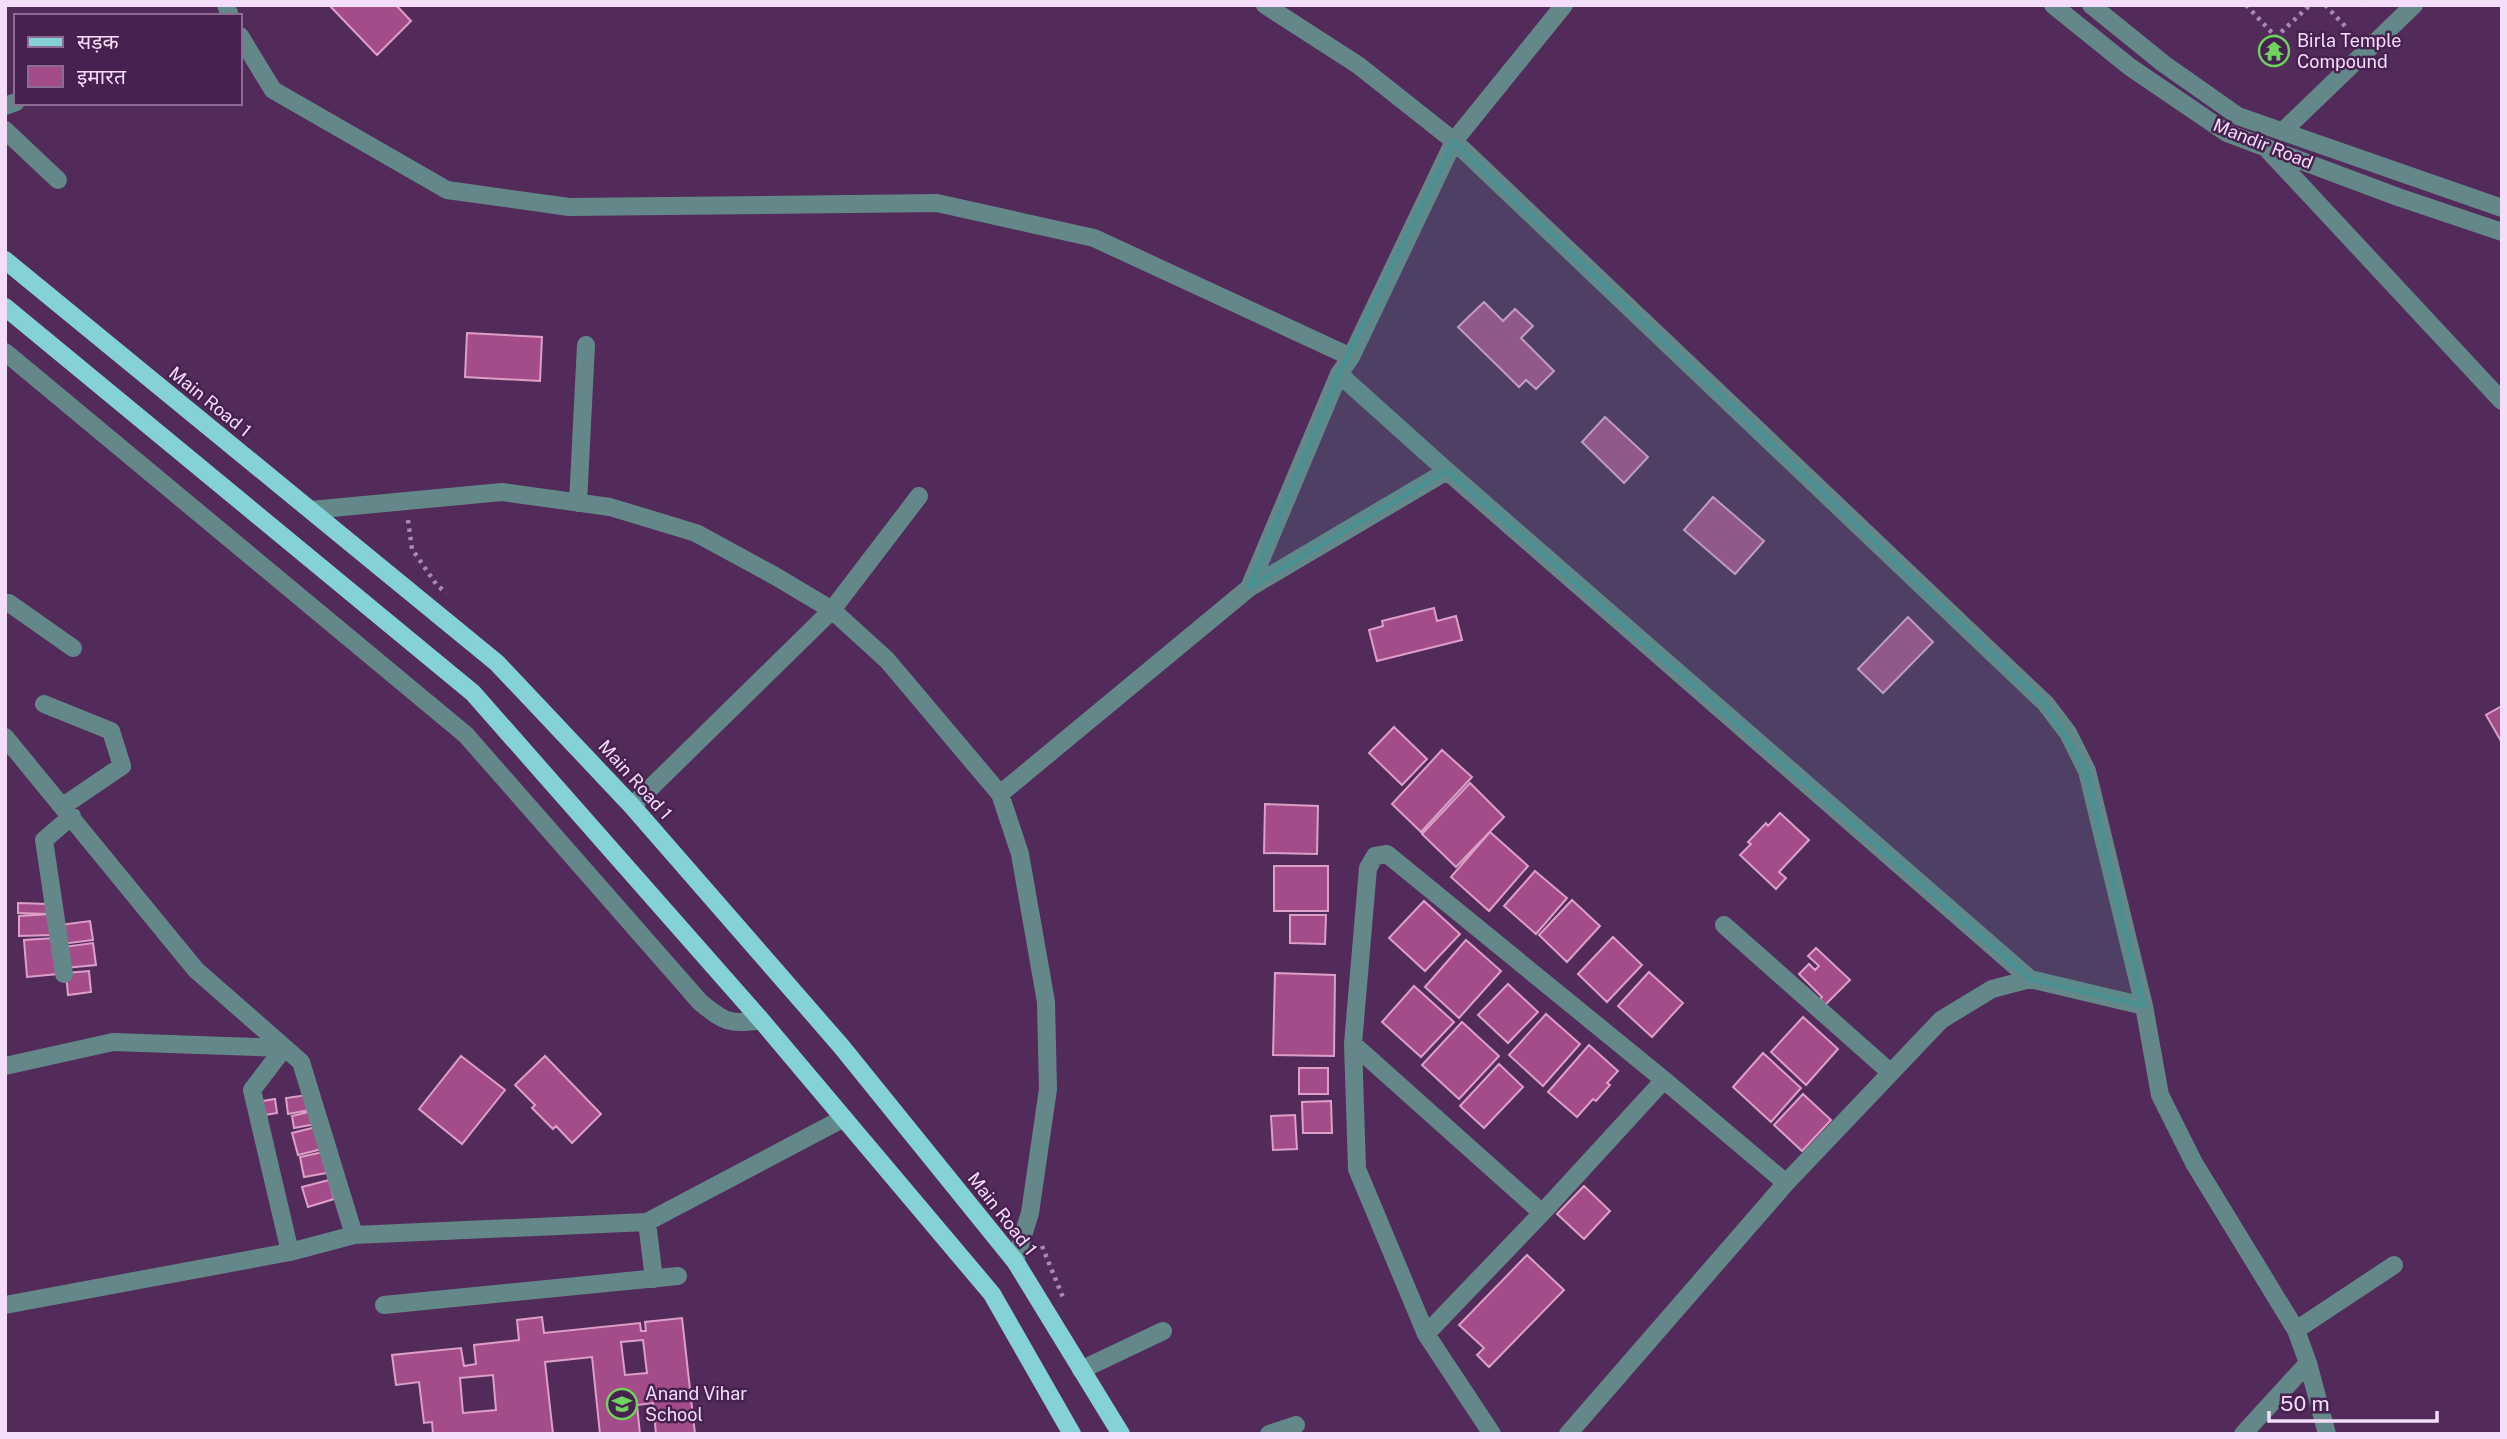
<svg xmlns="http://www.w3.org/2000/svg" width="2507" height="1439" font-family="'Public Sans','Noto Sans Devanagari',sans-serif">
	<style>
		.building { fill: #a44c89; stroke: #dd9fc7; stroke-width: 2; fill-rule: evenodd }
		.lines { fill: none; stroke-linecap: round; stroke-linejoin: round }
		.path { stroke: #a98aaf; stroke-width: 4.5; stroke-dasharray: 3.5 5; stroke-linecap: butt }
		.minor { stroke: #64888a; stroke-width: 18 }
		.major { stroke: #84d2d6; stroke-width: 18 }
		.marked { fill: #489091; fill-opacity: 0.2; stroke: #489091; stroke-width: 5; stroke-linejoin: round }
		.labels { text-anchor: middle; stroke-width: 5; stroke-linejoin: round; paint-order: stroke }
		.poi-label { font-size: 18px; fill: #f4ddf9; stroke: #47214f; text-anchor: start }
		.street-label { font-size: 18px; fill: #f4ddf9; stroke: #47214f }
	</style>
	<rect width="100%" height="100%" fill="#522b5a"/>
	<!-- building -->
	<path class="building" d="M 329,5 L 396,5 L 411,21 L 377,55 Z
		M 1484,302 L 1503,321 L 1515,309 L 1533,326 L 1521,338 L 1554,371 L 1536,389 L 1526,380 L 1519,387 L 1458,327 Z
		M 467,333 L 542,337 L 540,381 L 465,377 Z
		M 1605,417 L 1648,457 L 1624,483 L 1582,442 Z
		M 1713,497 L 1764,541 L 1735,574 L 1684,530 Z
		M 1434,608 L 1437,621 L 1456,616 L 1462,640 L 1377,661 L 1369,630 L 1383,626 L 1382,621 Z
		M 1908,617 L 1933,642 L 1883,693 L 1858,669 Z
		M 2502,706 L 2502,741 L 2501,741 L 2486,715 Z
		M 1394,727 L 1427,759 L 1402,785 L 1369,753 Z
		M 1442,750 L 1472,777 L 1421,832 L 1392,804 Z
		M 1470,783 L 1504,817 L 1456,867 L 1422,834 Z
		M 1265,804 L 1318,806 L 1317,854 L 1264,853 Z
		M 1780,813 L 1809,840 L 1779,872 L 1786,878 L 1776,889 L 1740,855 L 1751,844 L 1748,842 L 1766,823 L 1768,826 Z
		M 1490,832 L 1528,866 L 1489,911 L 1451,877 Z
		M 1274,866 L 1328,866 L 1328,911 L 1274,911 Z
		M 1535,871 L 1567,898 L 1536,934 L 1504,906 Z
		M 1572,900 L 1600,926 L 1567,962 L 1539,935 Z
		M 1424,901 L 1460,934 L 1425,971 L 1389,938 Z
		M 18,903 L 48,904 L 48,914 L 18,913 Z
		M 52,914 L 53,935 L 19,936 L 19,916 Z
		M 1290,915 L 1326,915 L 1325,944 L 1290,943 Z
		M 90,921 L 93,940 L 62,944 L 59,925 Z
		M 1613,937 L 1642,965 L 1607,1002 L 1578,974 Z
		M 55,938 L 58,974 L 27,977 L 24,940 Z
		M 1466,940 L 1501,971 L 1459,1018 L 1425,987 Z
		M 93,943 L 96,965 L 65,968 L 63,947 Z
		M 1816,948 L 1850,980 L 1825,1005 L 1820,999 L 1822,997 L 1799,974 L 1809,964 L 1815,970 L 1819,966 L 1808,956 Z
		M 89,971 L 91,992 L 68,995 L 66,973 Z
		M 1649,972 L 1683,1003 L 1652,1037 L 1618,1006 Z
		M 1275,973 L 1335,975 L 1334,1056 L 1273,1055 Z
		M 1508,984 L 1538,1012 L 1508,1043 L 1478,1015 Z
		M 1414,986 L 1454,1022 L 1421,1057 L 1382,1022 Z
		M 1546,1014 L 1580,1044 L 1543,1086 L 1509,1055 Z
		M 1803,1017 L 1838,1049 L 1806,1085 L 1771,1052 Z
		M 1462,1022 L 1499,1056 L 1459,1099 L 1422,1065 Z
		M 1589,1045 L 1618,1071 L 1607,1083 L 1610,1085 L 1596,1101 L 1593,1099 L 1577,1117 L 1548,1092 Z
		M 1763,1053 L 1801,1088 L 1771,1122 L 1733,1087 Z
		M 461,1056 L 505,1090 L 462,1144 L 419,1109 Z
		M 545,1056 L 601,1114 L 572,1143 L 556,1126 L 553,1129 L 532,1108 L 535,1105 L 515,1085 Z
		M 1499,1064 L 1523,1087 L 1484,1128 L 1460,1106 Z
		M 1299,1068 L 1328,1068 L 1328,1094 L 1299,1094 Z
		M 1803,1094 L 1831,1120 L 1802,1151 L 1774,1125 Z
		M 307,1095 L 310,1110 L 288,1114 L 286,1098 Z
		M 275,1099 L 277,1113 L 259,1116 L 256,1102 Z
		M 1331,1101 L 1332,1133 L 1303,1133 L 1302,1102 Z
		M 313,1111 L 316,1124 L 294,1128 L 292,1116 Z
		M 1295,1115 L 1297,1149 L 1273,1150 L 1271,1116 Z
		M 316,1127 L 322,1149 L 298,1155 L 292,1133 Z
		M 323,1152 L 327,1173 L 304,1177 L 300,1157 Z
		M 329,1180 L 334,1199 L 308,1207 L 302,1187 Z
		M 1584,1186 L 1610,1211 L 1584,1239 L 1557,1214 Z
		M 1527,1255 L 1564,1290 L 1489,1367 L 1477,1355 L 1484,1348 L 1459,1325 Z
		M 542,1317 L 544,1333 L 640,1323 L 641,1331 L 646,1331 L 645,1322 L 682,1318 L 695,1434 L 656,1434 L 653,1403 L 637,1405 L 640,1434 L 600,1434 L 592,1357 L 545,1362 L 553,1434 L 433,1434 L 432,1422 L 424,1423 L 419,1382 L 396,1385 L 392,1355 L 461,1348 L 464,1366 L 476,1364 L 474,1345 L 519,1340 L 517,1320 ZM 643,1340 L 647,1373 L 625,1375 L 621,1342 ZM 493,1375 L 496,1410 L 463,1413 L 460,1378 Z"/>
	<g class="lines">
		<!-- path -->
		<path class="path" d="M 2246,5 L 2276,37 L 2310,5
			M 2325,5 L 2345,26
			M 2365,5 L 2366,6
			M 408,520 L 412,549 L 436,584 L 446,593
			M 1042,1246 L 1064,1300"/>
		<!-- minor -->
		<path class="minor" d="M 226,5 L 230,16
			M 1265,5 L 1358,65 L 1454,141 L 2046,704 L 2068,733 L 2087,771 L 2144,1006 L 2160,1095 L 2194,1163 L 2296,1330 L 2308,1363 L 2327,1434
			M 2053,5 L 2130,67 L 2227,133 L 2398,197 L 2502,232
			M 2091,5 L 2164,64 L 2238,116 L 2502,208
			M 240,36 L 273,90 L 447,190 L 569,207 L 937,203 L 1094,238 L 1351,357
			M 5,106 L 16,102
			M 5,130 L 58,180
			M 2282,132 L 2414,5
			M 2268,150 L 2502,401
			M 5,352 L 466,735 L 700,1002 C 724,1022 730,1025 761,1020
			M 1339,374 L 1447,471 L 2030,979
			M 578,503 L 586,345
			M 311,510 L 502,492 L 610,507 L 696,533 L 775,576 L 832,610 L 887,660 L 1000,794 L 1020,854 L 1046,1002 L 1048,1089 L 1030,1213 L 1015,1261
			M 1249,588 L 1339,374 L 1351,357 L 1454,141 L 1564,5
			M 5,603 L 9,603 L 73,648
			M 44,704 L 111,731 L 122,766 L 63,806
			M 5,737 L 196,970 L 301,1062 L 354,1235
			M 1000,794 L 1249,588 L 1447,471
			M 632,806 L 832,610 L 919,496
			M 1724,925 L 1891,1073
			M 64,974 L 44,840 L 72,816
			M 1353,1044 L 1542,1213
			M 5,1066 L 113,1042 L 284,1048 L 252,1090 L 290,1252
			M 647,1222 L 654,1279
			M 5,1305 L 290,1252 L 354,1235 L 647,1222 L 844,1118
			M 384,1305 L 678,1276
			M 2296,1330 L 2394,1265
			M 1426,1334 L 1542,1213 L 1664,1080
			M 1081,1370 L 1163,1331
			M 1269,1434 L 1296,1425
			M 1492,1434 L 1426,1334 L 1357,1169 L 1353,1044 L 1368,868 L 1375,856 L 1387,854 L 1664,1080 L 1786,1183
			M 1568,1434 L 1786,1183 L 1941,1020 L 1992,989 L 2030,979 L 2144,1006
			M 2243,1434 L 2308,1363"/>
		<!-- major -->
		<path class="major" d="M 5,260 L 497,663 L 632,806 L 841,1046 L 1015,1261 L 1121,1434
			M 5,307 L 473,693 L 761,1020 L 992,1294 L 1072,1434"/>
	</g>
	<!-- marked area -->
	<path class="marked" d="M 1454,141 L 2046,704 L 2087,771 L 2144,1006 L 2030,979 L 1447,471 L 1249,588 L 1339,374 Z"/>
	<!-- icons -->
	<defs>
		<g id="temple-ring" transform="scale(1.575)"><circle r="9.5" fill="#47214f" stroke="#70d35f" stroke-width="1.5"/><path d="M0-6L5-2H3V0L6.5 2.5H4V6H1.5V3h-3V6H-4V2.5H-6.5L-3 0V-2H-5Z" fill="#70d35f"/></g>
		<g id="school-ring" transform="scale(1.575)"><circle r="9.5" fill="#47214f" stroke="#70d35f" stroke-width="1.5"/><path d="M0-5L7-2L0 1L-7-2ZM-4 1L0 2.5L4 1V4Q0 6-4 4Z" fill="#70d35f"/></g>
	</defs>
	<g fill-rule="evenodd">
		<use href="#temple-ring" x="2274" y="51"/>
		<use href="#school-ring" x="622" y="1404"/>
	</g>
	<g class="labels">
		<!-- poi labels -->
		<g class="poi-label">
			<text x="2297" y="47">Birla Temple<tspan x="2297" dy="21">Compound</tspan></text>
			<text x="645" y="1400">Anand Vihar<tspan x="645" dy="21">School</tspan></text>
		</g>
		<!-- street labels -->
		<g class="street-label">
			<text transform="translate(2263 144) rotate(22)" y="6">Mandir Road</text>
			<text transform="translate(210 402) rotate(39)" y="6">Main Road 1</text>
			<text transform="translate(635 780) rotate(48)" y="6">Main Road 1</text>
			<text transform="translate(1002 1214) rotate(52)" y="6">Main Road 1</text>
		</g>
	</g>
	<!-- border -->
	<rect width="2507" height="1439" fill="none" stroke="#f4ddf9" stroke-width="14"/>
	<!-- legend -->
	<rect x="14" y="14" width="228" height="91" fill="#47214f" stroke="#8c6c93" stroke-width="2"/>
	<rect x="28" y="37" width="35" height="10" fill="#84d2d6" stroke="#8c6c93" stroke-width="2"/>
	<text x="77" y="49" font-size="21" fill="#f4ddf9">सड़क</text>
	<rect x="28" y="66" width="35" height="21" fill="#a44c89" stroke="#8c6c93" stroke-width="2"/>
	<text x="77" y="84" font-size="21" fill="#f4ddf9">इमारत</text>
	<!-- scale -->
	<path d="M2269 1411v10h168v-10" fill="none" stroke="#f4ddf9" stroke-width="3.5"/>
	<text x="2280" y="1411" font-size="21" fill="#f4ddf9" stroke="#47214f" stroke-width="5" paint-order="stroke">50 m</text>
</svg>
